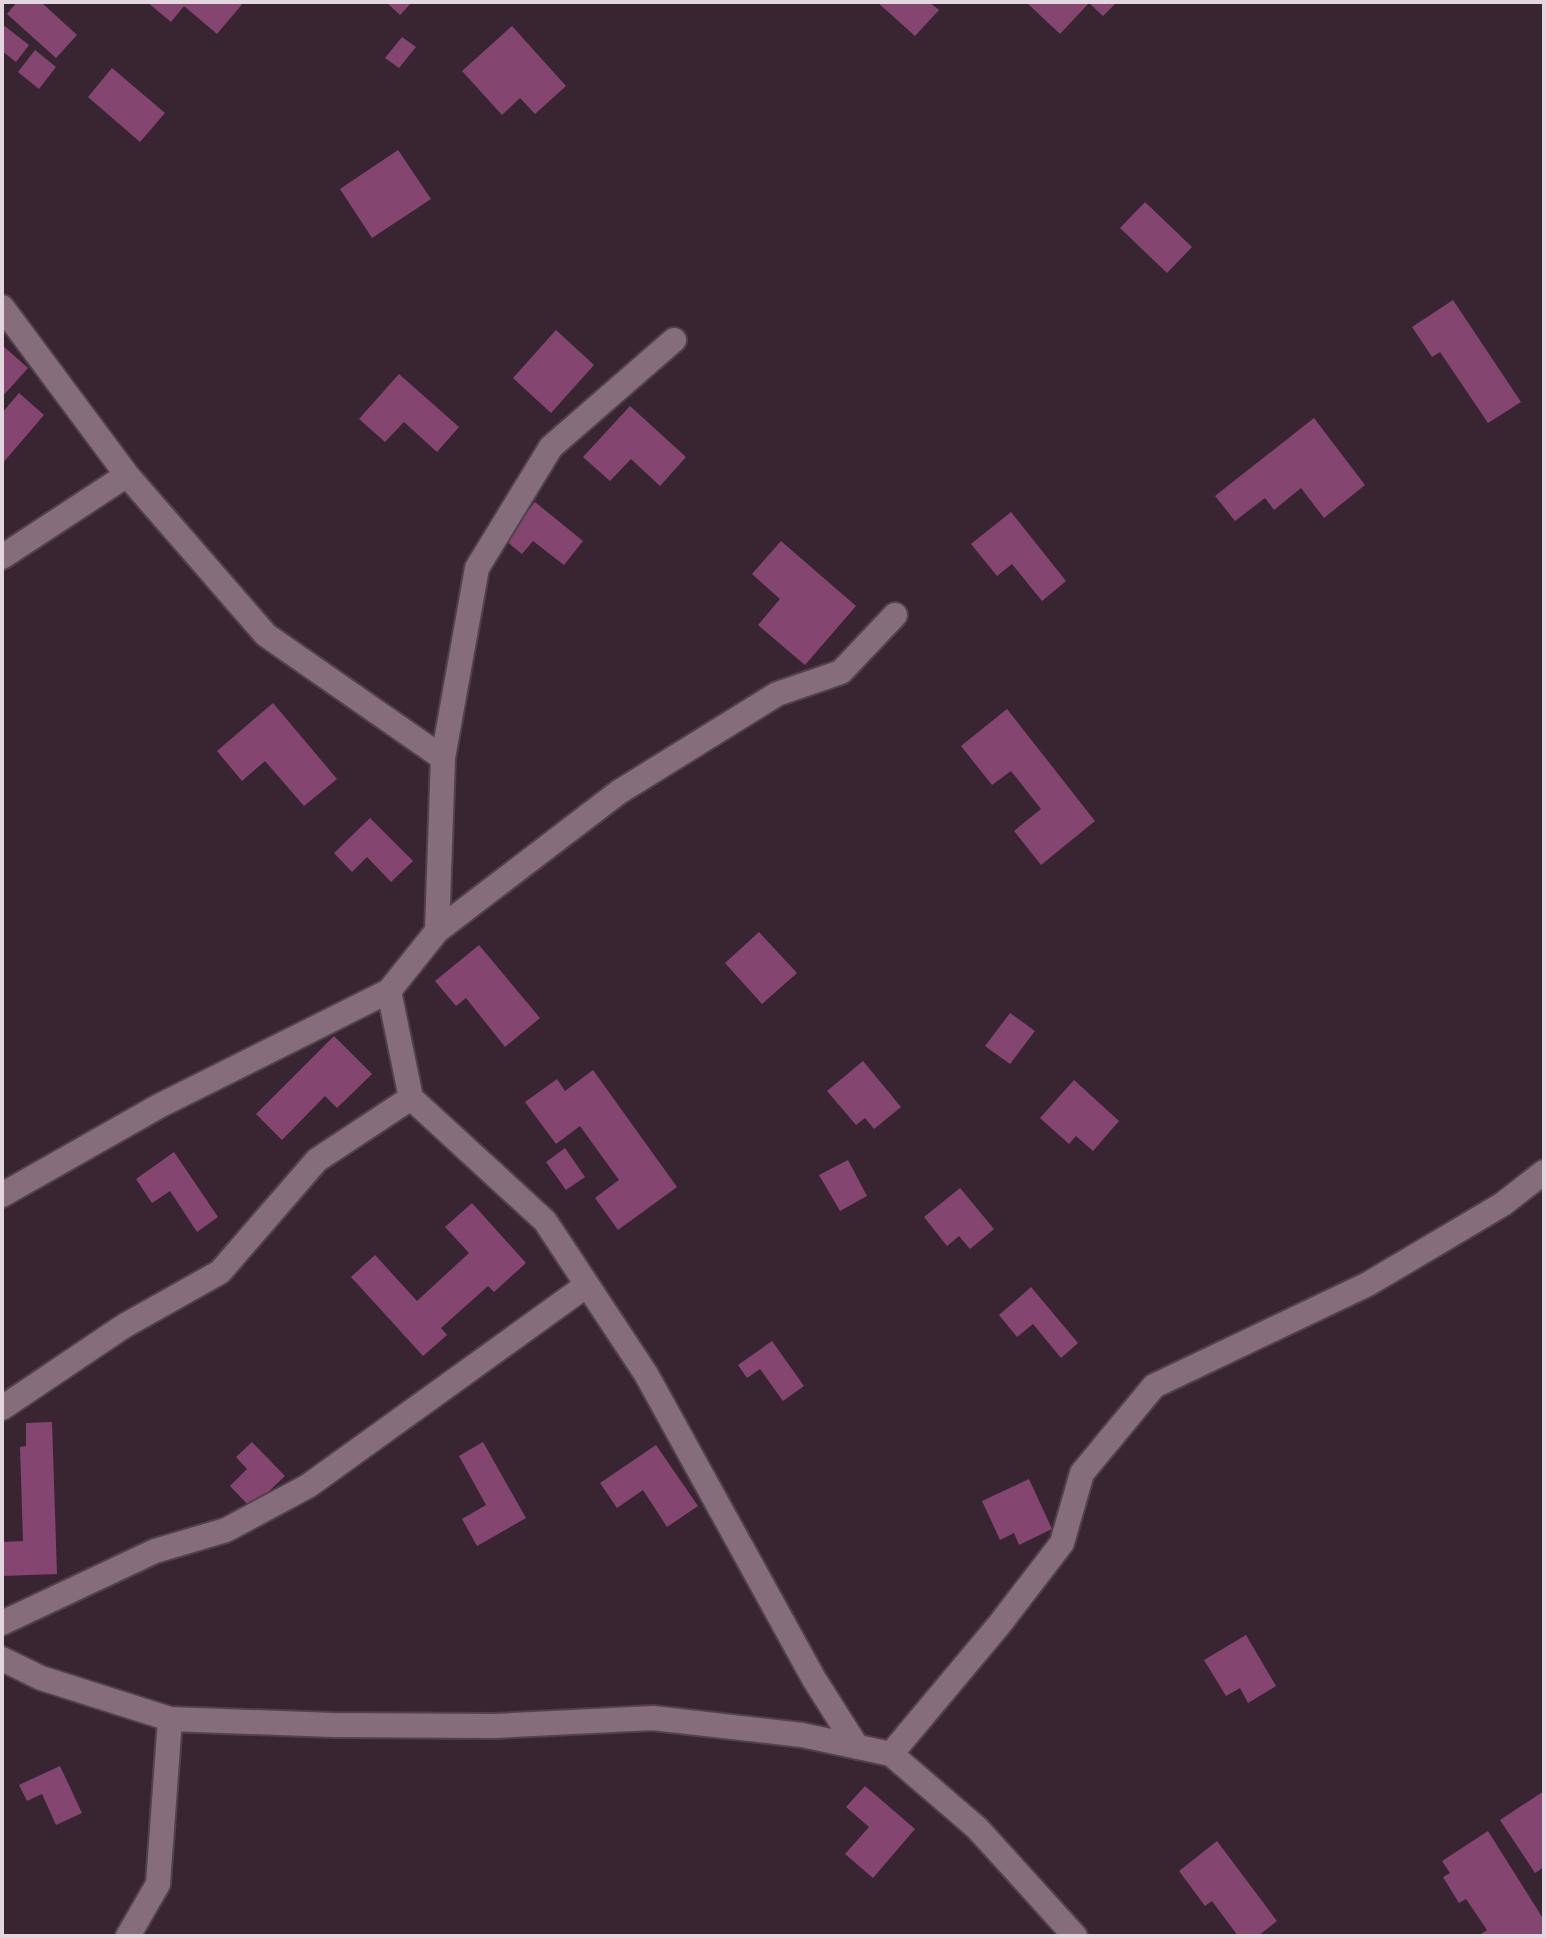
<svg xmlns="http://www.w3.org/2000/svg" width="1546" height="1938" font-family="Literata,serif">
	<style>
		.building { fill: #854571 }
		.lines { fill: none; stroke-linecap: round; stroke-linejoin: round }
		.street-casing { stroke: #52414d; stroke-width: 28 }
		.street { stroke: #856d7c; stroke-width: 24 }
	</style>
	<rect width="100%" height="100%" fill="#392532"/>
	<!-- building -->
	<path class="building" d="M 17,2 L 41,2 L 77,35 L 56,58 L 7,14 Z
		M 147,2 L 244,2 L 217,34 L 184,6 L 171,22 Z
		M 386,2 L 412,2 L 400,15 Z
		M 877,2 L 929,2 L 939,10 L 915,36 Z
		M 1026,2 L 1117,2 L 1103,16 L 1089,3 L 1060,34 Z
		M 2,24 L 29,45 L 16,62 L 2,51 Z
		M 512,26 L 566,86 L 535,114 L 520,98 L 502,115 L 462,71 Z
		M 402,37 L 416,47 L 399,68 L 385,58 Z
		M 35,50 L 56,67 L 39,89 L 18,72 Z
		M 112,68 L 165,113 L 140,142 L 88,97 Z
		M 398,150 L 431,199 L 372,238 L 340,189 Z
		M 1145,202 L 1192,247 L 1167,273 L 1120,228 Z
		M 1453,300 L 1521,402 L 1488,423 L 1440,352 L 1432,357 L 1412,327 Z
		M 556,330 L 594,365 L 551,413 L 513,378 Z
		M 2,345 L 28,368 L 2,397 Z
		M 399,374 L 459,427 L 437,452 L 404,422 L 385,442 L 359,419 Z
		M 19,393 L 44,415 L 2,464 L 2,413 Z
		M 630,406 L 686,457 L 660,486 L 631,459 L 610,481 L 583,457 Z
		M 1314,418 L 1365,485 L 1324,518 L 1301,488 L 1274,510 L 1265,498 L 1235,521 L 1215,496 Z
		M 535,502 L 583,541 L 564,565 L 533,541 L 522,554 L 505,540 Z
		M 1011,512 L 1066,581 L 1042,601 L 1012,564 L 997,576 L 971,544 Z
		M 781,541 L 856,606 L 805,665 L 758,625 L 780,599 L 752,574 Z
		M 273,703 L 337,779 L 304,806 L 265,761 L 242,781 L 217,751 Z
		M 1007,709 L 1095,821 L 1041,865 L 1014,831 L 1041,809 L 1011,771 L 992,785 L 961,746 Z
		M 370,818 L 413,861 L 391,882 L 367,857 L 352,872 L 334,853 Z
		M 759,932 L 797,973 L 762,1004 L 725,963 Z
		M 479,945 L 540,1018 L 505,1047 L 466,998 L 456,1006 L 435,981 Z
		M 1010,1013 L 1035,1031 L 1010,1064 L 985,1046 Z
		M 334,1036 L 372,1074 L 337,1108 L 325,1096 L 282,1140 L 256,1114 Z
		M 863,1061 L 901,1107 L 874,1129 L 865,1118 L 856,1125 L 827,1091 Z
		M 593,1070 L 677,1187 L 618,1230 L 595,1198 L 619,1180 L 580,1126 L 556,1144 L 525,1102 L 557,1079 L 565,1091 Z
		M 1074,1080 L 1119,1121 L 1093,1151 L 1076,1136 L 1069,1144 L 1040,1118 Z
		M 565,1148 L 585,1177 L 566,1190 L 546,1162 Z
		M 174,1152 L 218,1217 L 197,1232 L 170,1191 L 152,1203 L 136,1179 Z
		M 848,1160 L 867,1196 L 840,1211 L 819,1175 Z
		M 960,1188 L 994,1229 L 970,1249 L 959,1236 L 947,1246 L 924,1217 Z
		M 472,1203 L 526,1263 L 494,1292 L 488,1286 L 441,1328 L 447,1335 L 423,1356 L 351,1277 L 375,1255 L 417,1301 L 469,1253 L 445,1227 Z
		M 1031,1287 L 1078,1343 L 1061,1358 L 1033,1324 L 1017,1337 L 999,1315 Z
		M 772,1341 L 804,1386 L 783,1401 L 760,1369 L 747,1378 L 738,1365 Z
		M 52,1422 L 57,1574 L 2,1576 L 2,1542 L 23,1541 L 20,1447 L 26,1446 L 26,1423 Z
		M 252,1442 L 285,1476 L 251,1508 L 230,1486 L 247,1469 L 236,1457 Z
		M 483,1442 L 526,1518 L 477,1546 L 462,1519 L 486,1505 L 459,1456 Z
		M 656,1445 L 698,1506 L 667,1527 L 643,1490 L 617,1508 L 600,1483 Z
		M 1029,1479 L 1052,1529 L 1019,1545 L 1014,1533 L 1000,1540 L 982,1501 Z
		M 1246,1635 L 1276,1686 L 1248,1703 L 1240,1688 L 1226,1696 L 1204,1660 Z
		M 60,1766 L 82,1813 L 56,1825 L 42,1794 L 27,1801 L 19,1785 Z
		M 865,1786 L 915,1829 L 873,1878 L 845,1854 L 869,1827 L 846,1807 Z
		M 1544,1791 L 1544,1867 L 1535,1873 L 1500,1820 Z
		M 1488,1831 L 1544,1920 L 1544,1936 L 1478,1936 L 1487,1930 L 1466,1899 L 1459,1903 L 1443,1877 L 1450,1873 L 1442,1861 Z
		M 1217,1841 L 1277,1921 L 1258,1936 L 1238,1936 L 1212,1901 L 1205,1906 L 1179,1871 Z"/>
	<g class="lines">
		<!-- street casing -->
		<g class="street-casing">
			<path id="street" d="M 2,307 L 127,475 L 266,635 L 443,758
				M 2,557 L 127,475
				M 437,931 L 443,758 L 477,568 L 551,447 L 674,340
				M 2,1195 L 159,1106 L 389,991
				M 2,1408 L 124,1326 L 220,1272 L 317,1160 L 411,1098
				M 2,1623 L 155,1551 L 226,1530 L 308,1486 L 587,1285
				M 2,1659 L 41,1678 L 170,1719 L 333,1725 L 495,1726 L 653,1718 L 802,1735 L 891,1754 L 977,1828 L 1075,1936
				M 857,1747 L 814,1679 L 646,1374 L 545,1221 L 411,1098 L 389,991 L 437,931 L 619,792 L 777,694 L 841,672 L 895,615
				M 891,1754 L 999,1625 L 1062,1543 L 1082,1473 L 1154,1386 L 1368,1284 L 1503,1204 L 1544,1172
				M 128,1936 L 158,1884 L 170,1719"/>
		</g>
		<!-- street -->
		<use href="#street" class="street"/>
	</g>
	<!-- border -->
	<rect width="1546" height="1938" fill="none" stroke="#e4d6df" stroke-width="8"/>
</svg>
